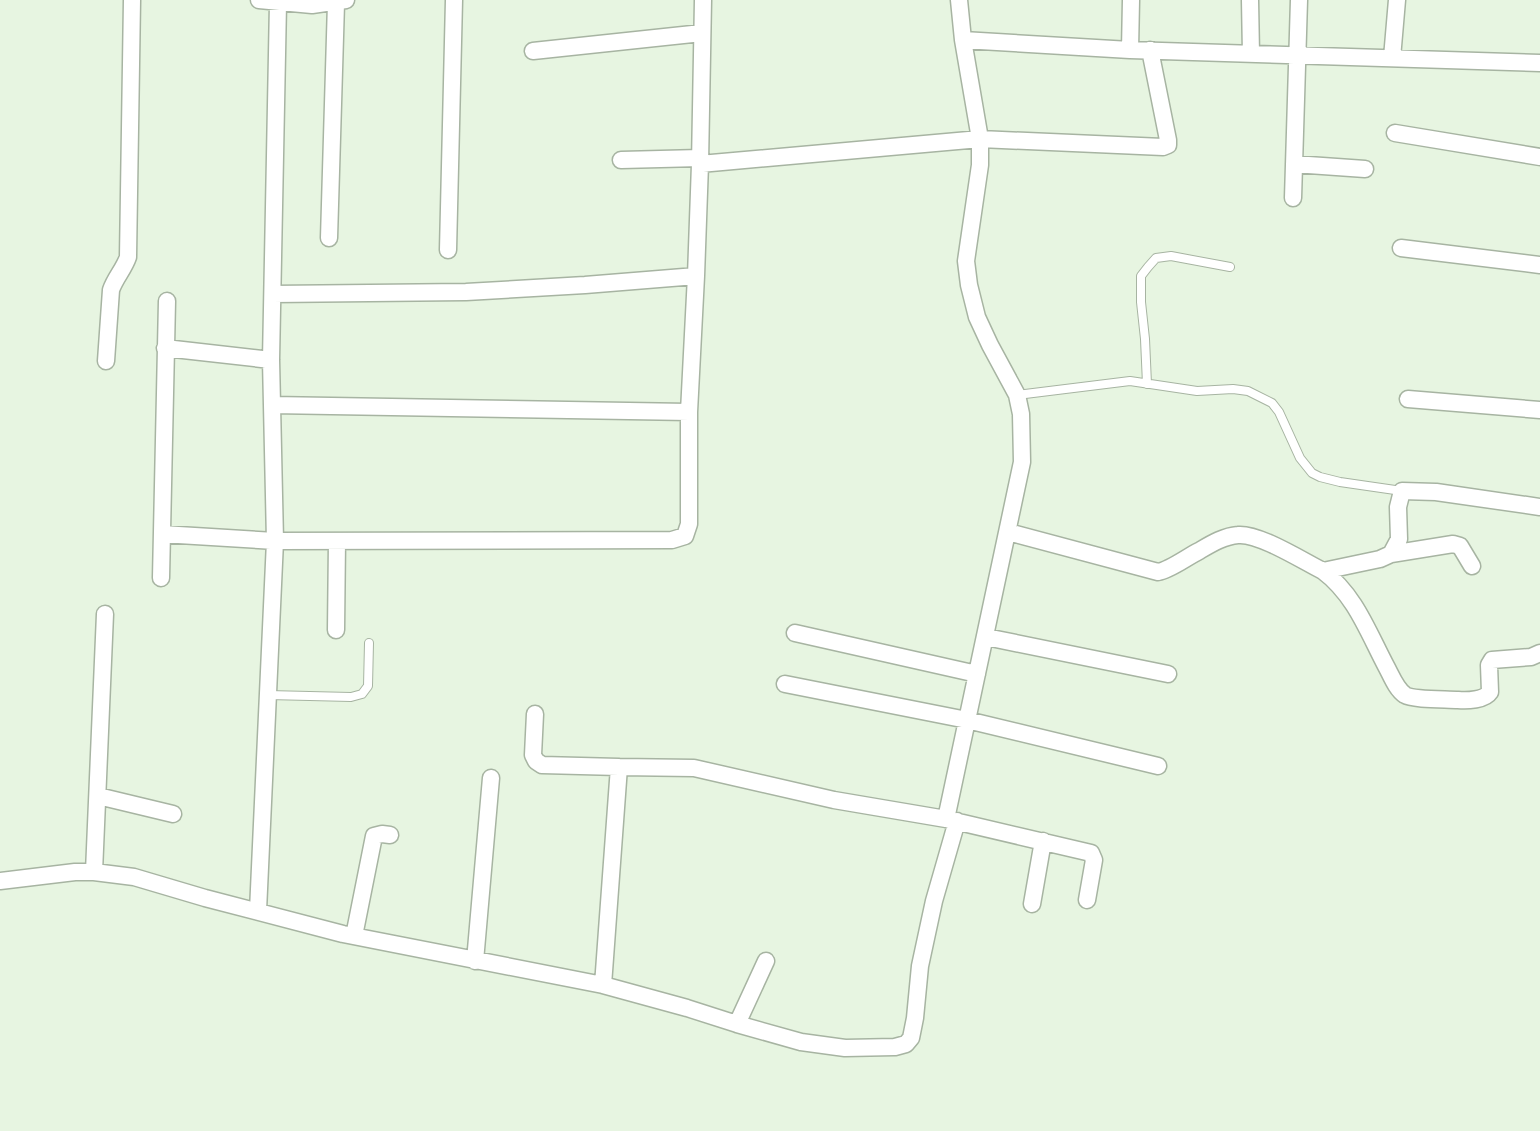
<svg xmlns="http://www.w3.org/2000/svg" width="1540" height="1131" font-family="'Source Sans 3',sans-serif">
	<style>
		.lines { fill: none; stroke-linecap: round; stroke-linejoin: round }
		.lane-casing { stroke: #a7b4a2; stroke-width: 10 }
		.street-casing { stroke: #a7b4a2; stroke-width: 19 }
		.lane { stroke: #fff; stroke-width: 8 }
		.street { stroke: #fff; stroke-width: 16 }
	</style>
	<rect width="100%" height="100%" fill="#e7f5e1"/>
	<g class="lines">
		<!-- lane casing -->
		<g class="lane-casing">
			<path id="lane" d="M 1147,384 L 1145,339 L 1141,302 L 1141,276 L 1148,267 L 1156,258 L 1171,256 L 1230,267
				M 1017,395 L 1130,381 L 1197,391 L 1233,389 L 1248,391 L 1272,403 L 1279,412 L 1300,458 L 1312,473 L 1320,477 L 1340,482 L 1402,491
				M 268,695 L 351,697 L 362,694 L 368,686 L 369,643"/>
		</g>
		<!-- street casing -->
		<g class="street-casing">
			<path id="street" d="M 259,0 L 312,5 L 346,0
				M 1250,0 L 1251,54
				M 278,3 L 271,360 L 272,405 L 689,412
				M 963,40 L 1130,50 L 1540,63
				M 1130,50 L 1131,0
				M 533,51 L 702,33
				M 1392,58 L 1397,0
				M 1395,133 L 1540,157
				M 621,160 L 700,158
				M 700,164 L 980,139 L 1163,147 L 1168,145 L 1168,140 L 1150,50
				M 1294,164 L 1365,169
				M 1293,198 L 1299,0
				M 329,238 L 336,3
				M 1401,248 L 1540,265
				M 448,250 L 454,0
				M 273,294 L 466,292 L 585,285 L 696,276 L 700,164 L 703,0
				M 165,348 L 271,360
				M 106,361 L 111,290 C 115,278 124,269 128,257 L 132,0
				M 1408,399 L 1540,410
				M 1008,532 L 1158,572 C 1170,570 1187,557 1199,551 C 1211,544 1224,536 1238,535 C 1259,533 1303,561 1323,571 C 1355,595 1368,632 1386,666 C 1391,675 1396,689 1405,695 C 1413,700 1448,699 1458,700 C 1467,701 1485,700 1490,692 L 1489,665 L 1492,660 L 1531,657 L 1540,653
				M 162,534 L 275,541 L 672,540 L 685,536 L 689,524 L 689,412 L 696,276
				M 1391,554 L 1453,544 L 1460,546 L 1472,566
				M 1323,571 L 1380,559 L 1391,554 L 1399,539 L 1398,507 L 1402,491 L 1436,492 L 1540,507
				M 161,578 L 167,301
				M 336,630 L 337,541
				M 795,633 L 977,674
				M 986,637 L 1168,674
				M 785,684 L 967,720 L 1158,766
				M 535,714 L 533,755 L 536,761 L 542,765 L 619,767
				M 98,796 L 173,814
				M 946,819 L 1091,853 L 1094,860 L 1087,900
				M 94,872 L 105,614
				M 0,881 L 75,872 L 94,872 L 134,877 L 205,898 L 343,934 L 603,985 L 687,1008 L 737,1024 L 801,1042 L 845,1048 L 895,1047 L 906,1044 L 911,1038 L 915,1018 L 920,966 L 934,901 L 957,821
				M 1032,904 L 1043,841
				M 258,911 L 275,541 L 272,405
				M 354,936 L 374,836 L 382,834 L 390,835
				M 475,961 L 491,778
				M 603,985 L 619,767 L 694,768 L 834,800 L 946,819 L 1022,462 L 1021,414 L 1017,395 L 990,345 L 977,317 L 969,285 L 966,261 L 980,165 L 980,139 L 963,40 L 959,0
				M 737,1024 L 766,961"/>
		</g>
		<!-- lane -->
		<use href="#lane" class="lane"/>
		<!-- street -->
		<use href="#street" class="street"/>
	</g>
</svg>
